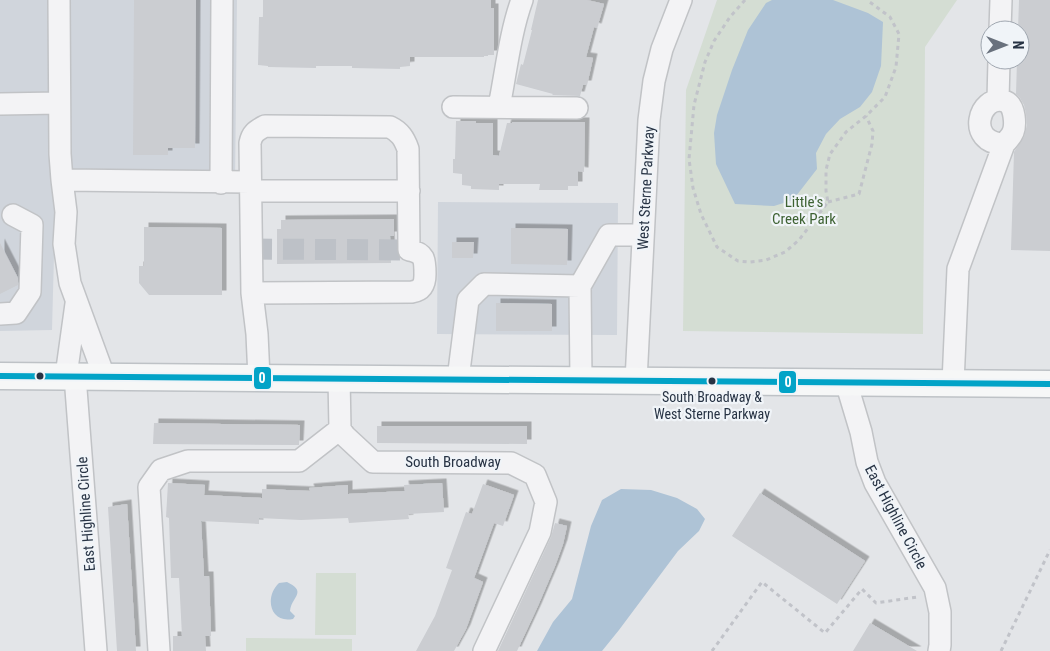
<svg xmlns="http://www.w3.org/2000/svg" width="1050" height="651" font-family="'Roboto Condensed',sans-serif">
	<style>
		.built { fill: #d0d5dc }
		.green { fill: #d4ddd3 }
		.water { fill: #aec3d6 }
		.building { fill: #cbcdd1; filter: url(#shadow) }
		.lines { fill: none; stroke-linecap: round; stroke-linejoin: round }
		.minor-tunnel { stroke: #bdc1c7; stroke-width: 21; stroke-dasharray: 21 11; stroke-linecap: butt }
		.minor-casing { stroke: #c1c3c6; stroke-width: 24 }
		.major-casing { stroke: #bec2c6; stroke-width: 29 }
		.path { stroke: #c1c3c9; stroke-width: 3; stroke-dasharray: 4 4; stroke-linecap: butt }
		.minor { stroke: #f3f3f5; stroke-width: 21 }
		.major { stroke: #f6f7f7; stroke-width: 26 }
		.bus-1-casing { stroke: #f0f4f8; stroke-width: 10 }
		.bus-1 { stroke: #02a3c7; stroke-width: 6 }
		.bus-dot { fill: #273344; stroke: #f0f4f8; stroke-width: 2 }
		.labels { text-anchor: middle; stroke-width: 4.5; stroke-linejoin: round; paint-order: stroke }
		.bus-label { font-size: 14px; fill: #273344; stroke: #f0f4f8 }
		.street-label { font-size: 15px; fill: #273344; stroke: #f0f4f8 }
		.park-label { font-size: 15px; fill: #3e6233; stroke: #f0f4f8 }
		.line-badge { stroke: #f0f4f8; stroke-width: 2 }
		.badge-label { font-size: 14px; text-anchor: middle; font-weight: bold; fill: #fff }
	</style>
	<defs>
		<filter id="shadow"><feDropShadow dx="4.5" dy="-4.5" stdDeviation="0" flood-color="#0004"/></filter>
	</defs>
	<rect width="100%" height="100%" fill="#e3e5e8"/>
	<!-- built -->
	<path class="built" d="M 0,0 L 237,0 L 235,185 L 56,181 L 52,330 L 0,331 Z
		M 438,202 L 618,203 L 617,335 L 437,334 Z"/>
	<!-- green -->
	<path class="green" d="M 717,0 L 957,0 L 925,47 L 923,334 L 683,331 L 686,90 Z
		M 316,573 L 356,573 L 356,635 L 315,635 Z
		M 246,638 L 352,639 L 352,651 L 246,651 Z"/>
	<!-- water -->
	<path class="water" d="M 772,0 L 833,0 L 868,13 L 883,22 L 881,66 L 872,92 L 860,107 L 840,119 L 826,134 L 816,153 L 817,169 L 793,200 L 774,206 L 735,204 L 716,164 L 714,133 L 717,115 L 732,70 L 748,30 L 766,3 Z
		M 621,489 L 651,490 L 677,498 L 697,509 L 705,519 L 699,531 L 678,551 L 619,630 L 602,651 L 537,651 L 553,622 L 572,599 L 591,526 L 602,500 Z
		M 287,582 C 308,592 291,597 290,611 L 295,616 L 293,619 C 270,624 264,597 279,583 Z"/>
	<!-- building -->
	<path class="building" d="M 134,0 L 196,0 L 195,148 L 168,148 L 168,155 L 133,155 Z
		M 263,0 L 491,0 L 491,8 L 494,8 L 494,55 L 488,55 L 488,56 L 484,56 L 484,57 L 410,57 L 410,66 L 400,67 L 400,69 L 352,68 L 352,66 L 316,66 L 316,68 L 268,67 L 268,66 L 258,65 L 259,17 L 263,17 Z
		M 538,0 L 587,0 L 604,4 L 597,28 L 594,27 L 586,57 L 593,58 L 587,85 L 583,85 L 580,96 L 552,95 L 553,94 L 516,84 L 521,64 L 523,65 L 532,30 L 531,30 Z
		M 1019,0 L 1050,0 L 1050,251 L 1011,250 L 1014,152 L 1024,137 L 1027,125 L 1026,114 L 1024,105 L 1020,98 L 1016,94 L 1017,60 L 1020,60 L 1020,30 L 1018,30 Z
		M 456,121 L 476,121 L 476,123 L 493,123 L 493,155 L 499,156 L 507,123 L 512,123 L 512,122 L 585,122 L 584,172 L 578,171 L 578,186 L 568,186 L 568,190 L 539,190 L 540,184 L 499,184 L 499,190 L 471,189 L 471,186 L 462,185 L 462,174 L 453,173 L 453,159 L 455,159 Z
		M 394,219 L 394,236 L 390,236 L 391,263 L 277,264 L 277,229 L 281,229 L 281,220 Z
		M 144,227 L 222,228 L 222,295 L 149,295 L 139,283 L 139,266 L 144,266 Z
		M 511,228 L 568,229 L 567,265 L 511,264 Z
		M 452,242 L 474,242 L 473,258 L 452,258 Z
		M 0,243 L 18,278 L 18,285 L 0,294 Z
		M 496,303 L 552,304 L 552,331 L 496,331 Z
		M 154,423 L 300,425 L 299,445 L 153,444 Z
		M 377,426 L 527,426 L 527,444 L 377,443 Z
		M 168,483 L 205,485 L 204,495 L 262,498 L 262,489 L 310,491 L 309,488 L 348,485 L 348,494 L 405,491 L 404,485 L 442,483 L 444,512 L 408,514 L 409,519 L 349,523 L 348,518 L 301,520 L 259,518 L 259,524 L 201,521 L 204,576 L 209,576 L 211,636 L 205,636 L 206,651 L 173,651 L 173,636 L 182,636 L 179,578 L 171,578 L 169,518 L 166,517 Z
		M 483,484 L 514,495 L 503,526 L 494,523 L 474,578 L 483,582 L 466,629 L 454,651 L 416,651 L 435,616 L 452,570 L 446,568 L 466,512 L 472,514 Z
		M 760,493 L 865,561 L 837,604 L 732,536 Z
		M 127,504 L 136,651 L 117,651 L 108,507 Z
		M 555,523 L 567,526 L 563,544 L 555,566 L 537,608 L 517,651 L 498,651 L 551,537 Z
		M 870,623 L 917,651 L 853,651 Z"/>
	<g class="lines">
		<!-- minor-tunnel -->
		<path class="minor-tunnel" d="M 251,249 L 409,250"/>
		<!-- minor casing -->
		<g class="minor-casing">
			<path id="minor" d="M 59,0 L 60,154 L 62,180 L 66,212 L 64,244 L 70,283 L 104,376
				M 1000,30 L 1001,0
				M 998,100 L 999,60
				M 0,104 L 59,103
				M 453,107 L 577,108
				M 499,107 C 506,72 510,33 522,0
				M 62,180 L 250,182
				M 221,183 L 222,0
				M 251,191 L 409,191
				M 580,286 L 581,380
				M 252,293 L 412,292 C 423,290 425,284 425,274 C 425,260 425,253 409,250 L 408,149 C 404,138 400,132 390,127 L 265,126 C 256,131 252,133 250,143 L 252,293 L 257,334 L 259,378
				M 0,314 L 16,313 L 30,292 L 32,225 L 13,215
				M 66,376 L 76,304
				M 75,376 L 96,651
				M 339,378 L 340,429
				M 458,379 L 468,300 L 484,284 L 580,286 L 609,235 L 643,235
				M 636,381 L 649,120 L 654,81 L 662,49 L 681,0
				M 846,382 L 861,432 L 867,462 L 875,483 L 935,588 L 940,612 L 940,645 L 939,651
				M 953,383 L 958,269 L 1004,144 C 1013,135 1016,130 1014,116 C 1013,110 1011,103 1004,101 C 979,94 965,143 1004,144
				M 159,651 L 149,487 L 161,470 L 188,461 L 299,461 L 340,429 L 345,436 L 373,462 L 511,463 L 535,475 L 546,502 L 540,532 L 484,651"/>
		</g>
		<!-- major casing -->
		<g class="major-casing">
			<path id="major" d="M 0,376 L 1050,384"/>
		</g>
		<!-- path -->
		<path class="path" d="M 745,0 L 730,17 L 714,41 L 705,62 L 694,105 L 689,159 L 693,188 L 701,214 L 717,247 L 738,261 L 750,262 L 766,260 L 785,252 L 799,240 L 828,202 L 826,191 L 826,170 L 830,154 L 846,132 L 866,116 L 885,97 L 896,67 L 899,34 L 890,17 L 867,0
			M 828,202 L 859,194 L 872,144 L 873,131 L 866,116
			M 712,651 L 762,582 L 825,633 L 862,589 L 876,603 L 917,597
			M 1001,651 L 1050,550"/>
		<!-- minor -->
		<use href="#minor" class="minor"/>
		<!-- major -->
		<use href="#major" class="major"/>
		<!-- bus-1 casing -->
		<g class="bus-1-casing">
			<path id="bus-1" d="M 0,376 L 1050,384"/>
		</g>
		<!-- bus-1 -->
		<use href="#bus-1" class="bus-1"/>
	</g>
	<!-- markers -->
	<g class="bus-dot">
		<circle cx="40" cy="376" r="4.5"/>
		<circle cx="712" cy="381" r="4.5"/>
	</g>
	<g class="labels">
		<!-- bus labels -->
		<g class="bus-label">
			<text x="712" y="402">South Broadway &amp;<tspan x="712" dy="17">West Sterne Parkway</tspan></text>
		</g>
		<!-- street labels -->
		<g class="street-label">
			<text transform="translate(646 188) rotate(-87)" y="5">West Sterne Parkway</text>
			<text x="453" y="467">South Broadway</text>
			<text transform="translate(86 514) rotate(-94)" y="5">East Highline Circle</text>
			<text transform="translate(896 517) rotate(62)" y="5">East Highline Circle</text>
		</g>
		<!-- park labels -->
		<g class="park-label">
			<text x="804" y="207">Little's<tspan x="804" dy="17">Creek Park</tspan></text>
		</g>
	</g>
	<g class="line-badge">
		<rect x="253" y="366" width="19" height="24" rx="5" fill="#02a3c7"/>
		<rect x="778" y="370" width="19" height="24" rx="5" fill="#02a3c7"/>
	</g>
	<g class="badge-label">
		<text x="262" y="383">0</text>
		<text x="788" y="387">0</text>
	</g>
	<!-- north arrow -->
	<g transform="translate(1005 45) rotate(90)"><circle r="24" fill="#f0f4f8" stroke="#a0a7b0"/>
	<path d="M0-4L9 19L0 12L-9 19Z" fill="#69717d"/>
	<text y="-8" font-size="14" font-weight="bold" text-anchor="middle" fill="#273344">N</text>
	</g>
</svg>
